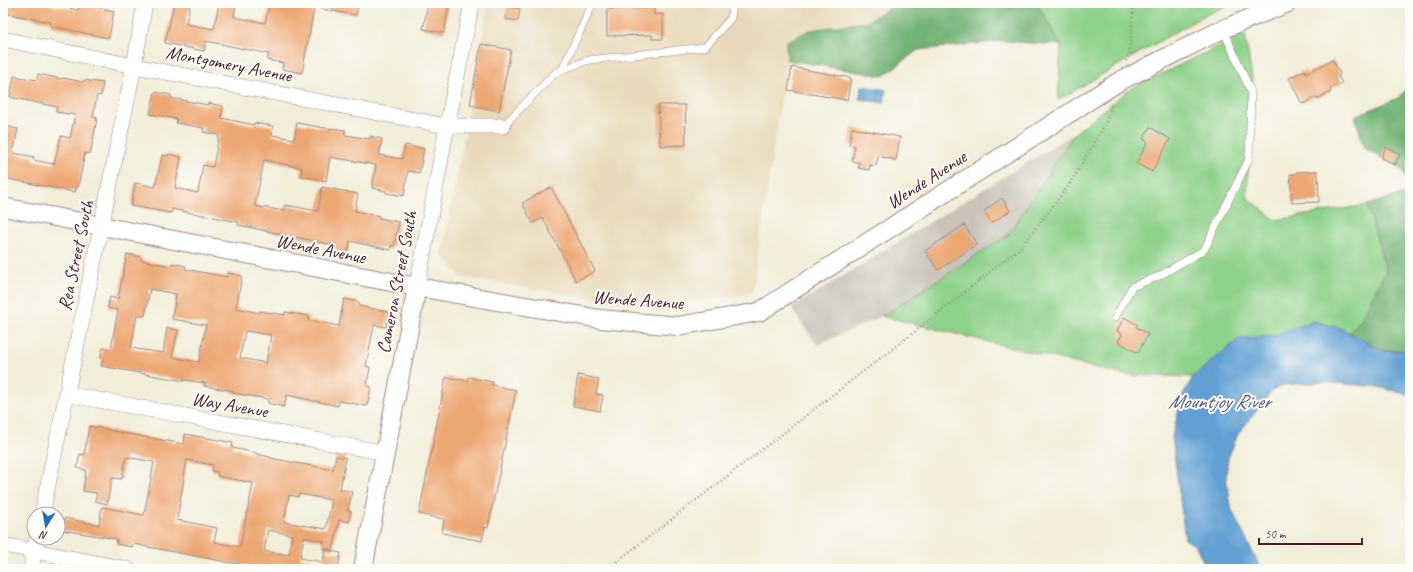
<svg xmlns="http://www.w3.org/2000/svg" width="1413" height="572" font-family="Caveat,sans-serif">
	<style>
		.built { fill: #e8d9ba }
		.industrial { fill: #c9c3b8 }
		.green { fill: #8ed18a; stroke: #6c785a }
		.forest { fill: #72b376; stroke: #5e6950 }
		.water { fill: #62a0d4; stroke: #566080 }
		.building { fill: #eda773; fill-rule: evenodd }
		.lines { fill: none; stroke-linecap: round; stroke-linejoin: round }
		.service-casing { stroke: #9e8682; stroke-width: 8 }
		.minor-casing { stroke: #9e8682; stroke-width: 16 }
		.tertiary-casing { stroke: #9e8682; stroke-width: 20 }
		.path { stroke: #9e8682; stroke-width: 2.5; stroke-dasharray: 1 3; stroke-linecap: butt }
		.service { stroke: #fff; stroke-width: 7 }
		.minor { stroke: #fff; stroke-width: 15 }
		.tertiary { stroke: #fff; stroke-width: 18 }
		.labels { text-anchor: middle; stroke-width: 4; stroke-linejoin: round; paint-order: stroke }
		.street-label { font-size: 19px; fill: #4a1f2b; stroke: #fdfcf7 }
		.water-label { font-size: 20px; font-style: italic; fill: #555977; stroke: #fdfcf7 }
	</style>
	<rect width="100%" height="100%" fill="#fdfcf7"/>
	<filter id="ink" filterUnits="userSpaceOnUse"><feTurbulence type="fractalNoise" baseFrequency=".025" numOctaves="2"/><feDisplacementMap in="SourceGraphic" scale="8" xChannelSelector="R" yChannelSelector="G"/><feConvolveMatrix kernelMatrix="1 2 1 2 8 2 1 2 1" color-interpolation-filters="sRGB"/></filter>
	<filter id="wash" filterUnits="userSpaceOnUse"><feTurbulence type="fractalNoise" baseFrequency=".012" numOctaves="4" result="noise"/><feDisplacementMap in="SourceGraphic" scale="16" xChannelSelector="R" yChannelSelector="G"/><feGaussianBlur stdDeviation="0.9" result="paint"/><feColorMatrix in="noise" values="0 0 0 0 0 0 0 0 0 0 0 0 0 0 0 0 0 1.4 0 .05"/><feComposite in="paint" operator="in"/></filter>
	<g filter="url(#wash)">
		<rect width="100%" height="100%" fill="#f2eeda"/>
		<!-- built -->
		<path class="built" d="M 489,3 L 899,3 L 866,22 L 810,30 L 786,42 L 787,60 L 752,293 L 654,308 L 461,277 L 442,255 Z"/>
		<!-- industrial -->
		<path class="industrial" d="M 1075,133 L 1008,235 L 882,316 L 817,345 L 791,308 Z"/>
		<!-- green -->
		<path class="green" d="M 1035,3 L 1233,3 L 1203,16 L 1058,100 L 1061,45 Z
			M 1245,34 L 1253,84 L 1247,197 L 1275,220 L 1367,205 L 1386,270 L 1361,320 L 1350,333 L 1340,328 L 1312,321 L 1273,336 L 1239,339 L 1193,377 L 1125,375 L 882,316 L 1008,235 L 1075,133 L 1130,89 Z"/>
		<!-- forest -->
		<path class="forest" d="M 899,3 L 1037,3 L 1061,45 L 1003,41 L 918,50 L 883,76 L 787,60 L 786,42 L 810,30 L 866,22 Z
			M 1410,85 L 1410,188 L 1403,170 L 1364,148 L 1355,116 L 1398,98 Z
			M 1410,192 L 1410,351 L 1384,351 L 1350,333 L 1361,320 L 1386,270 L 1367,205 Z"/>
		<!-- water -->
		<path class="water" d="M 862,86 L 886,90 L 884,103 L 859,99 Z
			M 1312,321 L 1340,328 L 1384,351 L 1410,351 L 1410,398 L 1405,394 L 1379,387 L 1324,382 L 1283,385 L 1272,391 L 1238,434 L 1228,458 L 1226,477 L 1232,511 L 1261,569 L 1207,569 L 1196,546 L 1185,539 L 1172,437 L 1182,397 L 1193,377 L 1239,339 L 1273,336 Z"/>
		<g id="blocks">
			<!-- building -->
			<path class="building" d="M 3,3 L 43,3 L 78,10 L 80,3 L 114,11 L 109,38 L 50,26 L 51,22 L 3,13 Z
				M 174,3 L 190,3 L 186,24 L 214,29 L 219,3 L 236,3 L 234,17 L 265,23 L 270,3 L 315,3 L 302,73 L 282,69 L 283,63 L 267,60 L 269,54 L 206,41 L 204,51 L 165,43 Z
				M 322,3 L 359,3 L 356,15 L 321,9 Z
				M 428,3 L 449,3 L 444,33 L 423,29 Z
				M 508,7 L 520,9 L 518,21 L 506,19 Z
				M 654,8 L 654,15 L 663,14 L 663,39 L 652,39 L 652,35 L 607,36 L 607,9 Z
				M 481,44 L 511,50 L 499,111 L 470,105 Z
				M 1333,60 L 1340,74 L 1338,76 L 1342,83 L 1330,89 L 1331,92 L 1317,99 L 1316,97 L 1302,104 L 1289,78 L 1305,70 L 1306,73 Z
				M 792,67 L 851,78 L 847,100 L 788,90 Z
				M 38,74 L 62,79 L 63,78 L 83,82 L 84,80 L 103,83 L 101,96 L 97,95 L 93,117 L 97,118 L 92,145 L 90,154 L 85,153 L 78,187 L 77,186 L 75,192 L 3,178 L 3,139 L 5,126 L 18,129 L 13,153 L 34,157 L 33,160 L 54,164 L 61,136 L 70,138 L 75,115 L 56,112 L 57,107 L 10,97 L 14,76 L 37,80 Z
				M 155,92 L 171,95 L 171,98 L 208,105 L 208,103 L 223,106 L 221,118 L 254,125 L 254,123 L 273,126 L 272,135 L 294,139 L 297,123 L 331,129 L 331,128 L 345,130 L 345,135 L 370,139 L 370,136 L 382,139 L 379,155 L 402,159 L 405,145 L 424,149 L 419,173 L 408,171 L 404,196 L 386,193 L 386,191 L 372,188 L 376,165 L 330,157 L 326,181 L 301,176 L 302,168 L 264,160 L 255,206 L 284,211 L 285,205 L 318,211 L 322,187 L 358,194 L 355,211 L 379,216 L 379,218 L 399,222 L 394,246 L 391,246 L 390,250 L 350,241 L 349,250 L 347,250 L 347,253 L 334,251 L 335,248 L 332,247 L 333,245 L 238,225 L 239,222 L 172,209 L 171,213 L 131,206 L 135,183 L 155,187 L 162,155 L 168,156 L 168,154 L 181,157 L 175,188 L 198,193 L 203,165 L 213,167 L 219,135 L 203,132 L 204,128 L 176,123 L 177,119 L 150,114 Z
				M 658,105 L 685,105 L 686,145 L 660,146 Z
				M 1150,127 L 1170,139 L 1152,172 L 1136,163 L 1148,142 L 1143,139 Z
				M 852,128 L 900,137 L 896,160 L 878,156 L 876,166 L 870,165 L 869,170 L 858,168 L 860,163 L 852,161 L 855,146 L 849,145 Z
				M 1386,147 L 1400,154 L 1395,165 L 1381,158 Z
				M 1318,171 L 1319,202 L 1292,203 L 1290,174 L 1296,174 L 1296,172 Z
				M 551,187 L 595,271 L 576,281 L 543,218 L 533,223 L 522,203 Z
				M 1002,198 L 1010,211 L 992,223 L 984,211 Z
				M 964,225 L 977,244 L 938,270 L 925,251 Z
				M 127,254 L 141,257 L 141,260 L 171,266 L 172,263 L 186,266 L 185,269 L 227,277 L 228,273 L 242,276 L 236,308 L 260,313 L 260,311 L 285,315 L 285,312 L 309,316 L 308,320 L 339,326 L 344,299 L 359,302 L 359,306 L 389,312 L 386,327 L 374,325 L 366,366 L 370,367 L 367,386 L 371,387 L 367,406 L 339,401 L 338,406 L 287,395 L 284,407 L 268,403 L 268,399 L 233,393 L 233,391 L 204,386 L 205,383 L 184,380 L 184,381 L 101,366 L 103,359 L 100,358 L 103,348 L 111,349 L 118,310 L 108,308 L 110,297 L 118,299 ZM 150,289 L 176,294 L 172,319 L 206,325 L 199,362 L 172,357 L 178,330 L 167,328 L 163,353 L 131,348 L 137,315 L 145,316 ZM 245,331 L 271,335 L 266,363 L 240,358 Z
				M 1124,317 L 1138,325 L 1136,327 L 1148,334 L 1138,353 L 1118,342 L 1122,334 L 1117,331 Z
				M 578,375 L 599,379 L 596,394 L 603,395 L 600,411 L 573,406 Z
				M 446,377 L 468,381 L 468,377 L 493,382 L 492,385 L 516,390 L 488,528 L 485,527 L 482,541 L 442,533 L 444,519 L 419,514 Z
				M 89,426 L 107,429 L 107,430 L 184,444 L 185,434 L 218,440 L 233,443 L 232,448 L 257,453 L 257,454 L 270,457 L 270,458 L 333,470 L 336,456 L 346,458 L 340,489 L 352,492 L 348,511 L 351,511 L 349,522 L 339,520 L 333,550 L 323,548 L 324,541 L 304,537 L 300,558 L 323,562 L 325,550 L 341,553 L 338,569 L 263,569 L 133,544 L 132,547 L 116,544 L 117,539 L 62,530 L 65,518 L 99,525 L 102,507 L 144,515 L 154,462 L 126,457 L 122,479 L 112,478 L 107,504 L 95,501 L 97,493 L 83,491 L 86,470 L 77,468 L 80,454 L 84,455 ZM 187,460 L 213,465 L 212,471 L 218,472 L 217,476 L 253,483 L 240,547 L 214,542 L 217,528 L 177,520 ZM 299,494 L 332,500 L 326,529 L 284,522 L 289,495 L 298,497 ZM 268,530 L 292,535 L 289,555 L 264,551 Z"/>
		</g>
	</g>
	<g filter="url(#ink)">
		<use href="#blocks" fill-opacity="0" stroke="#9e8682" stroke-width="1"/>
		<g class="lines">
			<!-- service casing -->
			<g class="service-casing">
				<path id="service" d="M 562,70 L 593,3
					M 503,126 L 556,72 L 589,60 L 705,47 L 731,18 L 733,3
					M 1115,318 L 1132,287 L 1159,276 L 1204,250 L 1249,159 L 1251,92 L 1223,29"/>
			</g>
			<!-- minor casing -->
			<g class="minor-casing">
				<path id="minor" d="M 3,39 L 134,66 L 447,126 L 503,126
					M 417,287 L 447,126 L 472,3
					M 66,394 L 386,453
					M 42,514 L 134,66 L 145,3
					M 3,545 L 127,569
					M 31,569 L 37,538"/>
			</g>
			<!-- tertiary casing -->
			<g class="tertiary-casing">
				<path id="tertiary" d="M 3,207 L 417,287 L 600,319 L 678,326 L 759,312 L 1118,82 L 1223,29 L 1288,3
					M 363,569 L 417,287"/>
			</g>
			<!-- path -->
			<path class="path" d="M 1126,61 L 1129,54 L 1134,3
				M 607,569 L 917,330 L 1021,247 L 1069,185 L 1106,123 L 1112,105"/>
			<!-- service -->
			<use href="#service" class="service"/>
			<!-- minor -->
			<use href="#minor" class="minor"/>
			<!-- tertiary -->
			<use href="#tertiary" class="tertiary"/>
		</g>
	</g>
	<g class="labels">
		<!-- street labels -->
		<g class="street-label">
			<text transform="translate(229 63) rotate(11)" y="7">Montgomery Avenue</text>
			<text transform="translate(926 179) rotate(-33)" y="7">Wende Avenue</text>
			<text transform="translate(321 248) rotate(11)" y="7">Wende Avenue</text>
			<text transform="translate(75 255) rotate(-78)" y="7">Rea Street South</text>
			<text transform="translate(396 282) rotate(-79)" y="7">Cameron Street South</text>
			<text transform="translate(638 299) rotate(4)" y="7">Wende Avenue</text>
			<text transform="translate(230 404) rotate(10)" y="7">Way Avenue</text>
		</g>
		<!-- water labels -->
		<g class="water-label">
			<text x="1219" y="408">Mountjoy River</text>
		</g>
	</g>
	<!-- margin -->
	<rect width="1413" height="572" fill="none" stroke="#fdfcf7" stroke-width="16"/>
	<!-- north arrow -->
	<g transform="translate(46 526) rotate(191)"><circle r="19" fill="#fdfcf7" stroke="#b5a4a5"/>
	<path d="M0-3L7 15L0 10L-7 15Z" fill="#1f6fb2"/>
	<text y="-6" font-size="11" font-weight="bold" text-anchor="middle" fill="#4a1f2b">N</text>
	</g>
	<!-- scale -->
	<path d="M1259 538v6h103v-6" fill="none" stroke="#4a1f2b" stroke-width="2"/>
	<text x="1265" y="538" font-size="12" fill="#4a1f2b" stroke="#fdfcf7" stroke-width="3" paint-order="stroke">50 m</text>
</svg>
